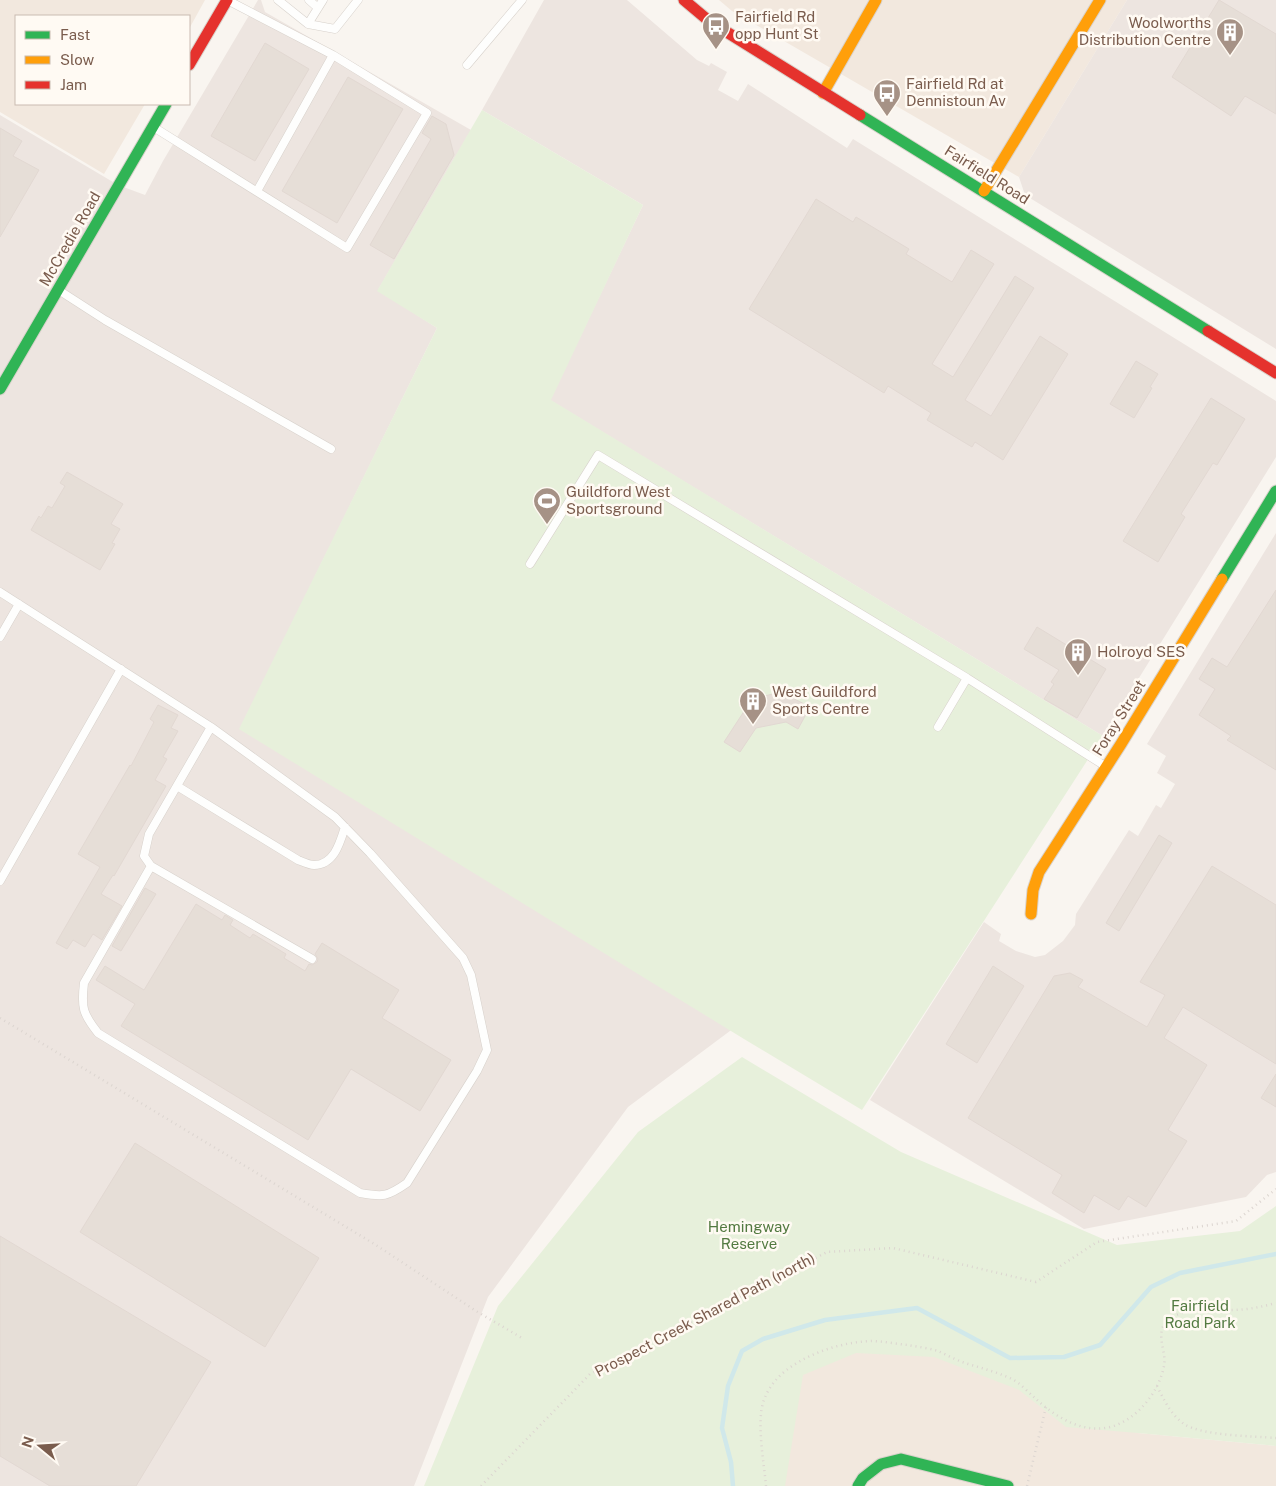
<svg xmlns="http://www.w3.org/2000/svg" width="1276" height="1486" font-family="'Public Sans',sans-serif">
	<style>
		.residential { fill: #f2e8de }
		.industrial { fill: #ede5e0 }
		.green { fill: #e7f0db }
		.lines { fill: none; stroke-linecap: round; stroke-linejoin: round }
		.stream { stroke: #d0e8ea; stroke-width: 4.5 }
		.building { fill: #e6ded7; stroke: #e2d8d2 }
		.lane-casing { stroke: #d7d1cb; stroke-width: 9 }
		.fast-casing { stroke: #d9d2cb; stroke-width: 13 }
		.slow-casing { stroke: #d9d2cb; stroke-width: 13 }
		.jam-casing { stroke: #d9d2cb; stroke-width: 13 }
		.path { stroke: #dcd5d0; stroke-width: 2.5; stroke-dasharray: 1 4; stroke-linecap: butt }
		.lane { stroke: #fefefd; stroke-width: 8 }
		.fast { stroke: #30b455; stroke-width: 11 }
		.slow { stroke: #ff9f0a; stroke-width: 11 }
		.jam { stroke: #e5322d; stroke-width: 11 }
		.labels { text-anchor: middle; stroke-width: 5; stroke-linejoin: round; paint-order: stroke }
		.poi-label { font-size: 15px; fill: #7a5c4d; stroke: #fffaf3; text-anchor: start }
		.street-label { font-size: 15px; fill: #7a5c4d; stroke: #fffaf3 }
		.park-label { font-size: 15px; fill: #537a41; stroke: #fffaf3 }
	</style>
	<rect width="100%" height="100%" fill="#f9f5f0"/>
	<!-- residential -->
	<path class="residential" d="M 0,0 L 205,0 L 189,29 L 189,16 L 16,16 L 16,104 L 145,104 L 104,174 L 0,112 Z
		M 719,0 L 1127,0 L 1019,177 L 732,11 Z
		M 845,1343 L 936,1350 L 1138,1433 L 1276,1446 L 1276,1486 L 766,1486 L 771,1386 Z"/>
	<!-- industrial -->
	<path class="industrial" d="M 258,0 L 261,0 L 265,12 L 471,130 L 378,290 L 437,328 L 240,729 L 742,1022 L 628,1107 L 488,1297 L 414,1486 L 0,1486 L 0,115 L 118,185 L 145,195 L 163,161 Z
		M 544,0 L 627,0 L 697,60 L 709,66 L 711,63 L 727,72 L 718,90 L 738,101 L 748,84 L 847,148 L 853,139 L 1276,401 L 1276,457 L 1103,736 L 550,400 L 643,205 L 482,110 Z
		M 1127,0 L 1276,0 L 1276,349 L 1025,195 L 1019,177 Z
		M 1276,533 L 1276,1172 L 1267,1175 L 1246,1197 L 1084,1229 L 870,1100 L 984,922 L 1001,934 L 999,941 L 1016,951 L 1035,957 L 1045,955 L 1063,941 L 1075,925 L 1076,914 L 1129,830 L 1138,836 L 1156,805 L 1161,808 L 1175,784 L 1157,773 L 1166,756 L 1147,744 Z"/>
	<!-- green -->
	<path class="green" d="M 482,110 L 643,205 L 551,400 L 1103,736 L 862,1110 L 744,1039 L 239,729 L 437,328 L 377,291 Z
		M 742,1057 L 901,1152 L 1117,1245 L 1240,1231 L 1276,1206 L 1276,1446 L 1138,1433 L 1066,1427 L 1019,1390 L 934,1357 L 856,1353 L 803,1375 L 785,1486 L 424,1486 L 498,1306 L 638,1132 Z"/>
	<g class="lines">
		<!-- stream -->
		<path class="stream" d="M 733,1486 L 731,1462 L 722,1428 L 728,1386 L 742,1351 L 763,1339 L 825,1320 L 917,1308 L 1010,1358 L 1064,1357 L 1100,1345 L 1151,1287 L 1180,1273 L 1276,1254"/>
	</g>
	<!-- building -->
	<path class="building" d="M 1219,0 L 1276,34 L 1276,114 L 1245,96 L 1231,116 L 1172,77 Z
		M 265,43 L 309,69 L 255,161 L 211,136 Z
		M 348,77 L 403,109 L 337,223 L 282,191 Z
		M 432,116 L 446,124 L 454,155 L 394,259 L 370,245 L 431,139 L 422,133 Z
		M 0,128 L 22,141 L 13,156 L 39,170 L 0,237 Z
		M 816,199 L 853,222 L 856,217 L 909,249 L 906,254 L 952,282 L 971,250 L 994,264 L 932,364 L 953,377 L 1015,276 L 1034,288 L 965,400 L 991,416 L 1040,336 L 1068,354 L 1003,460 L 975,442 L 972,447 L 927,420 L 931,413 L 888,386 L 884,393 L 749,309 Z
		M 1136,361 L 1158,374 L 1150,387 L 1152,388 L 1134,418 L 1110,404 Z
		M 1211,398 L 1245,419 L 1217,465 L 1213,463 L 1181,514 L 1185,517 L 1158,562 L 1123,541 Z
		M 67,472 L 123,504 L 111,524 L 120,529 L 112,543 L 115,544 L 100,570 L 31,530 L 39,516 L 41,518 L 48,506 L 52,508 L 65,486 L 60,483 Z
		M 1276,590 L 1276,770 L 1227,740 L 1231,736 L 1199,715 L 1215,689 L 1199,679 L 1212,658 L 1227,667 Z
		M 1037,627 L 1106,669 L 1077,718 L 1044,699 L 1054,684 L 1051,682 L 1059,670 L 1024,649 Z
		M 781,692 L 810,707 L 798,729 L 786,722 L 756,728 L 740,752 L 724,742 L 752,699 Z
		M 158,705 L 178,715 L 171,728 L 178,731 L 163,757 L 167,759 L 155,780 L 166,786 L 114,876 L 113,875 L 101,894 L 122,906 L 102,940 L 93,934 L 85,947 L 73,940 L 67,949 L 56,943 L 100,867 L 78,854 L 130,765 L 131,766 L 154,722 L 150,719 Z
		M 1159,835 L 1172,843 L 1119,931 L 1106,923 Z
		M 1212,866 L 1276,905 L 1276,1064 L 1183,1007 L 1164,1038 L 1207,1065 L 1168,1130 L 1187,1141 L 1146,1207 L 1128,1196 L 1119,1210 L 1094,1195 L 1084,1213 L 1052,1193 L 1062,1175 L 968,1118 L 1054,976 L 1070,973 L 1083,980 L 1078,987 L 1147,1027 L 1165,995 L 1140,982 Z
		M 145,888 L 156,894 L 121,951 L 112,946 Z
		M 196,904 L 222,920 L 225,915 L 233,920 L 230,925 L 250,938 L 253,934 L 286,954 L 284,958 L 305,971 L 309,964 L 312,965 L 317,962 L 318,959 L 315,954 L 322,943 L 399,990 L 382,1018 L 451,1060 L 420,1111 L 351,1069 L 308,1140 L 121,1026 L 135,1004 L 96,980 L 105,966 L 144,990 Z
		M 993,966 L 1024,986 L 977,1063 L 946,1044 Z
		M 1276,1074 L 1276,1107 L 1261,1098 Z
		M 135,1143 L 319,1258 L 265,1347 L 80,1232 Z
		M 0,1236 L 211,1362 L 136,1486 L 50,1486 L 0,1456 Z"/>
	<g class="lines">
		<!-- lane casing -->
		<g class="lane-casing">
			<path id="lane" d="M 278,0 L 308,24 L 335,29 L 358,0
				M 309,0 L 318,8
				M 308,24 L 323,0
				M 467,65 L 522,0
				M 155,128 L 347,248 L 427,113 L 333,55 L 229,1
				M 257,191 L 333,55
				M 60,291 L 105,320 L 331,449
				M 530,564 L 598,455 L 967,678 L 1105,766
				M 0,592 L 211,727 L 335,817 L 370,853 L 463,958 L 471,975 L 487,1050 L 477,1071 L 407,1183 C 387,1197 383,1197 360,1193 L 98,1033 C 83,1014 81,1008 84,983 L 151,866
				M 0,637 L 19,604
				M 211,727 L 149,834 L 144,856 L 151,866 L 312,959
				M 938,727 L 967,678
				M 177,786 L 298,860 C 303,862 309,865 314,865 C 334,865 340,843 345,827
				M 0,881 L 121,669"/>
		</g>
		<!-- fast casing -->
		<g class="fast-casing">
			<path id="fast" d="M 860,115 L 1208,331
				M 0,389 L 166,104
				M 1222,579 L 1276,491
				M 858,1486 L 863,1478 L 881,1464 L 901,1459 L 1008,1486"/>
		</g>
		<!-- slow casing -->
		<g class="slow-casing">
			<path id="slow" d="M 823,93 L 876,0
				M 984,191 L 1100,0
				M 1031,914 L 1033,890 L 1039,872 L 1121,744 L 1222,579"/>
		</g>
		<!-- jam casing -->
		<g class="jam-casing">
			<path id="jam" d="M 684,0 L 709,21 L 860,115
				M 189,65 L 227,0
				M 1208,331 L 1276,373"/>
		</g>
		<!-- path -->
		<path class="path" d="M 0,1018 L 376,1245 L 476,1311 L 522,1338
			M 1157,1386 C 1164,1400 1171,1415 1184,1424 C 1203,1436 1253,1436 1276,1438
			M 481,1486 L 590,1374 L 827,1252 L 893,1248 L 1036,1282 L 1097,1242 L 1236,1221 L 1276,1189
			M 766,1486 C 764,1462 756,1421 764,1400 C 771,1380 788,1367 806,1358 C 826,1348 848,1342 871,1341 C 883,1341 896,1344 908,1345 C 918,1347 929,1348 938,1351 C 947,1355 956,1360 965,1363 C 981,1368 997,1372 1012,1379 C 1020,1383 1028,1392 1035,1398 C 1053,1415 1079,1432 1105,1428 C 1134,1424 1159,1393 1164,1366 C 1167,1352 1155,1335 1166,1322 C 1179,1307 1213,1311 1231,1310 C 1247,1310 1261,1307 1276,1303
			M 1027,1486 L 1046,1407"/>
		<!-- lane -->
		<use href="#lane" class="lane"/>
		<!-- fast -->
		<use href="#fast" class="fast"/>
		<!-- slow -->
		<use href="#slow" class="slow"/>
		<!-- jam -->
		<use href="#jam" class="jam"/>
	</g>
	<!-- icons -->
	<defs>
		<g id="bus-pin" transform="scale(1.4375)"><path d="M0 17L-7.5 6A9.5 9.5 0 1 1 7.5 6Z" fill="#a69286" stroke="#fffaf3"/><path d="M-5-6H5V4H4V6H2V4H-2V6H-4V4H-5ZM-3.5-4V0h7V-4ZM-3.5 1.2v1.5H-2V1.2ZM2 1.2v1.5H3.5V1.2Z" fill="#fff"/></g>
		<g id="building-pin" transform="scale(1.4375)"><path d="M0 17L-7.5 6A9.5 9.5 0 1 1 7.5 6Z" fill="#a69286" stroke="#fffaf3"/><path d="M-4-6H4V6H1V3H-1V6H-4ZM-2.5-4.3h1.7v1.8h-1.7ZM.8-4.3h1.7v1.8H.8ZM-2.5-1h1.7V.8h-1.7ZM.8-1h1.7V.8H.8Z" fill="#fff"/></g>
		<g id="stadium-pin" transform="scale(1.4375)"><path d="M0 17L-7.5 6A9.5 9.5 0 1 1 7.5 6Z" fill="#a69286" stroke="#fffaf3"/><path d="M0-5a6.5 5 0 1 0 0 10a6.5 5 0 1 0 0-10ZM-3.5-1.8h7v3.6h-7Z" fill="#fff"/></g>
	</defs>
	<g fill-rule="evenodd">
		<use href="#bus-pin" x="716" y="26"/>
		<use href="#building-pin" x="1230" y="32"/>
		<use href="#bus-pin" x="887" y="93"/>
		<use href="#stadium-pin" x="547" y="501"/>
		<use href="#building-pin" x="1078" y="652"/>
		<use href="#building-pin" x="753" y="701"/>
	</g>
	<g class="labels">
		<!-- poi labels -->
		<g class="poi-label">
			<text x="735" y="22">Fairfield Rd<tspan x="735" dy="17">opp Hunt St</tspan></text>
			<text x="1211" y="28" text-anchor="end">Woolworths<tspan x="1211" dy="17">Distribution Centre</tspan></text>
			<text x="906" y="89">Fairfield Rd at<tspan x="906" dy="17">Dennistoun Av</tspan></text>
			<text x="566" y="497">Guildford West<tspan x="566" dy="17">Sportsground</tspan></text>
			<text x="1097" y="657">Holroyd SES</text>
			<text x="772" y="697">West Guildford<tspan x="772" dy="17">Sports Centre</tspan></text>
		</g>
		<!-- street labels -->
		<g class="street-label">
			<text transform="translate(987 175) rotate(32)" y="5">Fairfield Road</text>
			<text transform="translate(70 239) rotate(-60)" y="5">McCredie Road</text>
			<text transform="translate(1119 718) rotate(-58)" y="5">Foray Street</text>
			<text transform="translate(705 1315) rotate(-28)" y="5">Prospect Creek Shared Path (north)</text>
		</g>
		<!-- park labels -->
		<g class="park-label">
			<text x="749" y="1232">Hemingway<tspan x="749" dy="17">Reserve</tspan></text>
			<text x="1200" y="1311">Fairfield<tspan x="1200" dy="17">Road Park</tspan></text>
		</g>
	</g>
	<!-- legend -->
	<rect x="15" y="15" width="175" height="90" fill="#fffaf3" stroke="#cabbb1"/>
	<rect x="25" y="31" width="25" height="8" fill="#30b455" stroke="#cabbb1"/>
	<text x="60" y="40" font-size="15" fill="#7a5c4d">Fast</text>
	<rect x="25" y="56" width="25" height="8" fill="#ff9f0a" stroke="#cabbb1"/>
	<text x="60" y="65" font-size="15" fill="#7a5c4d">Slow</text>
	<rect x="25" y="81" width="25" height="8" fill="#e5322d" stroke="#cabbb1"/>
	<text x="60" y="90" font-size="15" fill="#7a5c4d">Jam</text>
	<!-- north arrow -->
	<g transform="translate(40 1446) rotate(288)" stroke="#fffaf3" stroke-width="4" paint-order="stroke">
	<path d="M0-4L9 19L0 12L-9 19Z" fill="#7a5c4d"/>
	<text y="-8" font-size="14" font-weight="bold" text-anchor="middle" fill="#7a5c4d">N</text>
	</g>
</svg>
